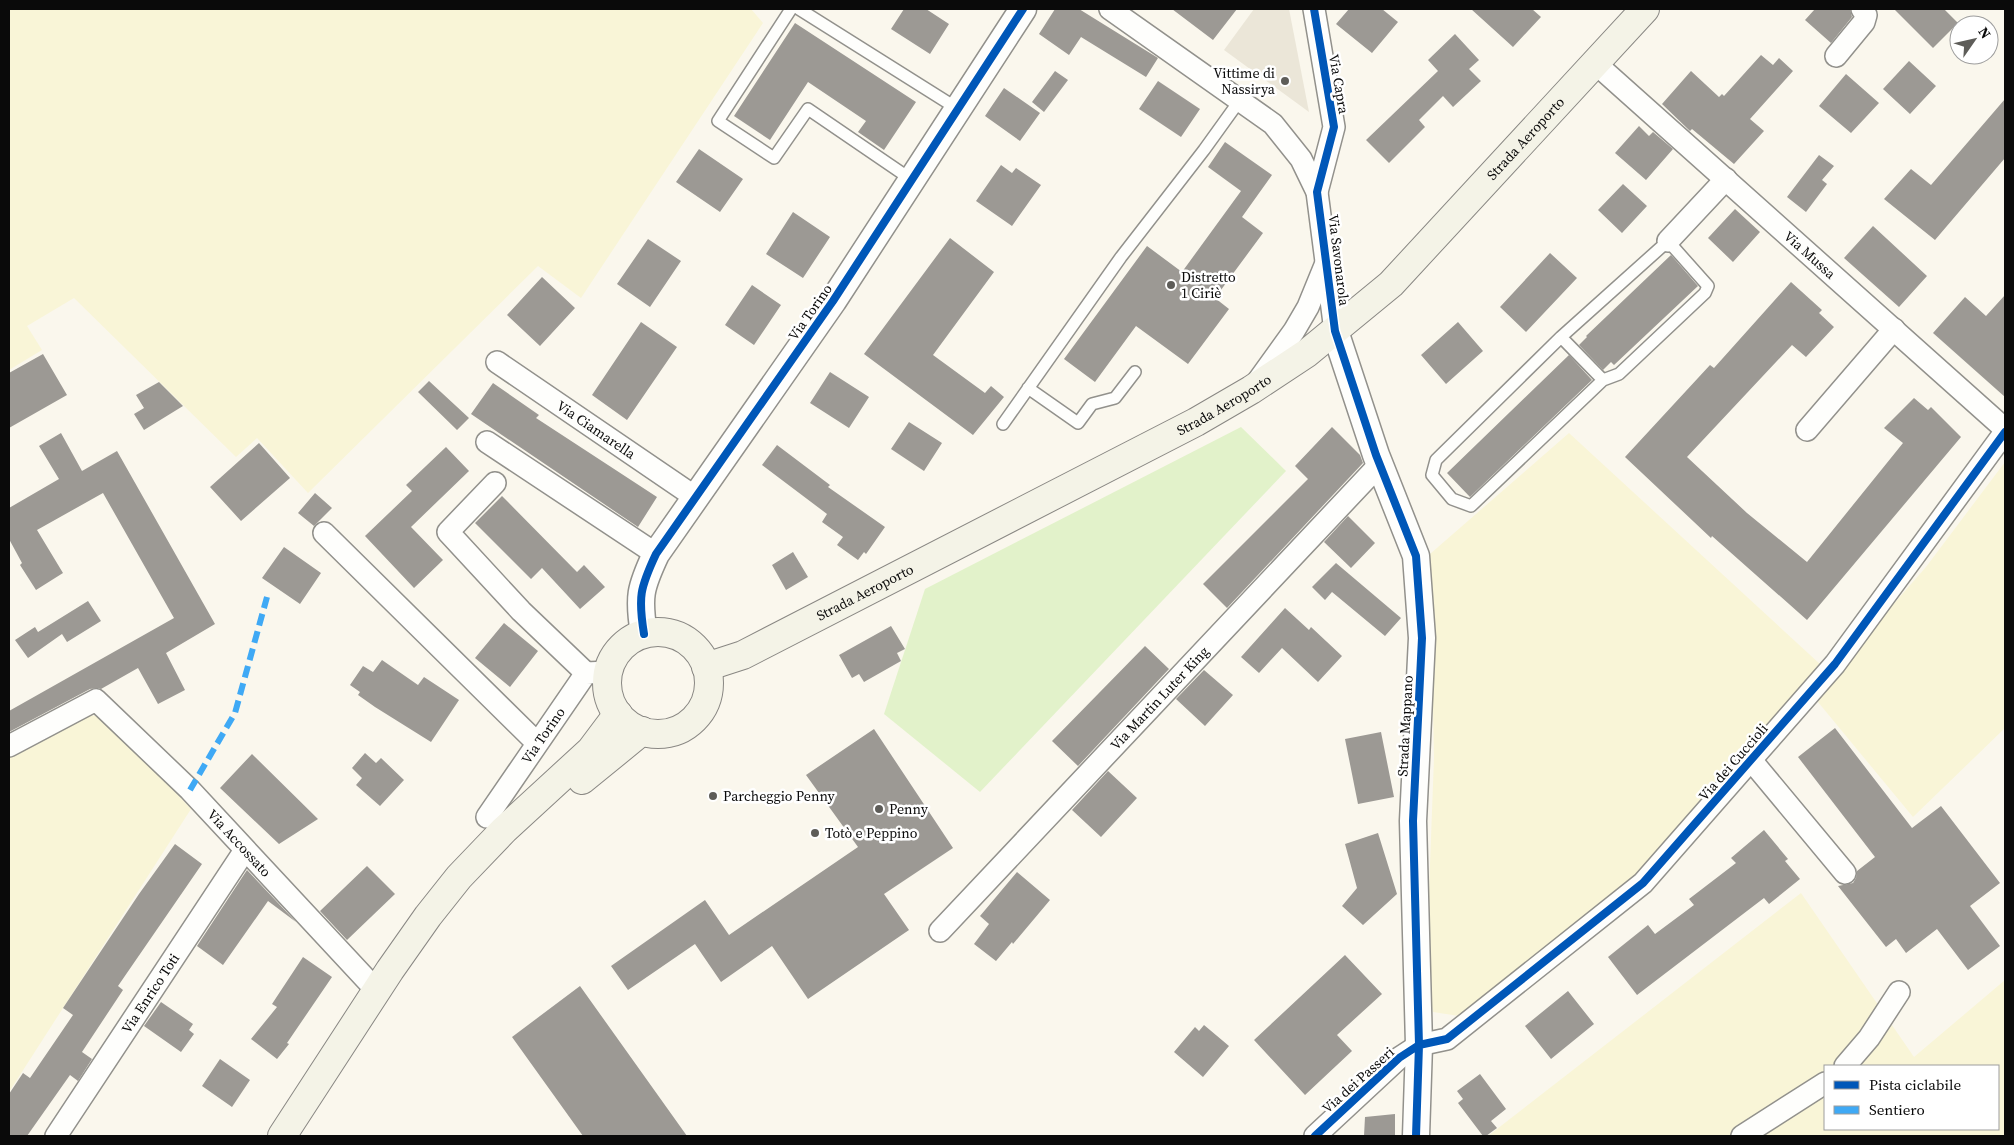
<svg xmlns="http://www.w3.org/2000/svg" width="2014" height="1145" font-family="'Source Serif 4',serif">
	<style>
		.farmland { fill: #f9f5d7; fill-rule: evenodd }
		.green { fill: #e2f2ca }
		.plaza { fill: #ebe6d8 }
		.building { fill: #9c9994 }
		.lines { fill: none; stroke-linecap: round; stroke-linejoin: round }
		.service-casing { stroke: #92918c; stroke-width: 14 }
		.minor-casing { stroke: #92918c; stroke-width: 24 }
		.tertiary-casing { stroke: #92918c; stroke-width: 29 }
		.secondary-casing { stroke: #898783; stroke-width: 30 }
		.service { stroke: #fefefc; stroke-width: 11 }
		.minor { stroke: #fefefc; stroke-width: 21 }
		.tertiary { stroke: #fefefc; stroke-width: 26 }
		.secondary { stroke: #f4f3e7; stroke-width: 28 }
		.quiet { stroke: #3fa9f5; stroke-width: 6; stroke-dasharray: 12 6; stroke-linecap: butt }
		.cycleway-casing { stroke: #fff; stroke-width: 11 }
		.cycleway { stroke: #0057b8; stroke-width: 8 }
		.poi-dot { fill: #5e5d59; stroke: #fff; stroke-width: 2 }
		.labels { text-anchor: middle; stroke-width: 5; stroke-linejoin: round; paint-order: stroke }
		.poi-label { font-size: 14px; fill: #0a0a0a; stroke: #fff; text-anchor: start }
		.street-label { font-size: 14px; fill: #0a0a0a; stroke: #fff }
	</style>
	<rect width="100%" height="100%" fill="#faf7ed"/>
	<!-- farmland -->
	<path class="farmland" d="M 9,9 L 751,9 L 763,23 L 581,298 L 538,266 L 308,493 L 257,438 L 236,457 L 74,298 L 27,326 L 42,350 L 9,370 Z
		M 1569,433 L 1821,665 L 1638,874 L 1459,1016 L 1433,1012 L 1426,971 L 1434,758 L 1430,554 Z
		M 2005,462 L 2005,728 L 1913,817 L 1813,696 L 1926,567 Z
		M 82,715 L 100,716 L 110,723 L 191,809 L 9,1092 L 9,754 Z
		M 1801,893 L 1914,1057 L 2005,980 L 2005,1136 L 1488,1136 ZM 1825,1066 L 1998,1066 L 1998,1129 L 1825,1129 Z"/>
	<!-- green -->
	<path class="green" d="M 1241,427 L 1286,471 L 980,792 L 884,714 L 925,589 Z"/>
	<!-- plaza -->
	<path class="plaza" d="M 1254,9 L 1289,9 L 1309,112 L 1224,50 Z"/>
	<!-- building -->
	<path class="building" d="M 904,9 L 926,9 L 949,24 L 930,54 L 891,29 Z
		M 1055,9 L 1079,9 L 1158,58 L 1146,77 L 1081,37 L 1069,55 L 1039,34 Z
		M 1172,9 L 1237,9 L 1213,40 Z
		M 1349,9 L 1382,9 L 1398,22 L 1372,53 L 1336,24 Z
		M 1471,9 L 1532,9 L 1541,17 L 1513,47 Z
		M 1815,9 L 1850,9 L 1852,17 L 1831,43 L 1805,20 Z
		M 1894,9 L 1944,9 L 1958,23 L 1933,48 Z
		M 795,23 L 916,102 L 884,150 L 858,132 L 866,121 L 808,82 L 770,140 L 734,116 Z
		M 1455,34 L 1479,60 L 1469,69 L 1481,81 L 1453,107 L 1443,96 L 1419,120 L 1425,127 L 1389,163 L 1366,140 L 1438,71 L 1428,60 Z
		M 1761,55 L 1773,65 L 1779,58 L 1793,71 L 1750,119 L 1764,131 L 1734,164 L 1692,129 L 1690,131 L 1662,104 L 1691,71 L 1719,97 L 1722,94 L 1724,96 Z
		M 1909,61 L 1936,86 L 1910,114 L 1883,89 Z
		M 1055,71 L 1068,80 L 1044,112 L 1032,102 Z
		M 1846,74 L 1879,103 L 1851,133 L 1819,106 Z
		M 1158,81 L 1200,109 L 1181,137 L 1139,109 Z
		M 1004,88 L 1040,113 L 1020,141 L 985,116 Z
		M 2005,99 L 2005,158 L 1935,240 L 1884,199 L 1911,169 L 1931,185 Z
		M 1639,126 L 1649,136 L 1653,132 L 1673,149 L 1646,180 L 1615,153 Z
		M 1225,142 L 1272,175 L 1242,217 L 1263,233 L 1215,298 L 1229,309 L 1188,364 L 1136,326 L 1095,382 L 1064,359 L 1147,246 L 1182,272 L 1241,191 L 1208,167 Z
		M 699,149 L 743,179 L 720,212 L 676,182 Z
		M 1819,155 L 1834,166 L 1822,180 L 1827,184 L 1806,212 L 1787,197 Z
		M 1001,165 L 1012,173 L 1016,168 L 1041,185 L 1012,226 L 976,201 Z
		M 1623,184 L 1647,206 L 1622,233 L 1598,210 Z
		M 1735,209 L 1760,232 L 1733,262 L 1708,238 Z
		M 793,212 L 830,237 L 803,278 L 766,254 Z
		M 1873,226 L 1927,276 L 1899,307 L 1844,258 Z
		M 950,238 L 994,272 L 933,355 L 985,393 L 991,386 L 1004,397 L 973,435 L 864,354 Z
		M 648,239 L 681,261 L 650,307 L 617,284 Z
		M 1550,253 L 1577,278 L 1526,332 L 1500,307 Z
		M 1671,255 L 1698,286 L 1614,365 L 1611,362 L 1603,370 L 1579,345 L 1587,337 L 1586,336 Z
		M 542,277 L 575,308 L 540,346 L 507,315 Z
		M 1791,282 L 1822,310 L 1819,313 L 1834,327 L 1806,357 L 1792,345 L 1687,457 L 1747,513 L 1807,562 L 1903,443 L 1884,428 L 1914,398 L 1928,410 L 1931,407 L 1961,437 L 1807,620 L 1712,536 L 1711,538 L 1625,457 L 1710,365 L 1714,368 Z
		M 752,285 L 781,305 L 754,345 L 725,325 Z
		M 2005,295 L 2005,397 L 1933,333 L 1965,297 L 1986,316 Z
		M 641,322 L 677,347 L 627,420 L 592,395 Z
		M 1458,322 L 1483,351 L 1446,384 L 1421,355 Z
		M 43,354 L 67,395 L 9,428 L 9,373 Z
		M 1569,355 L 1592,380 L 1470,497 L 1447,473 Z
		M 830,372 L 869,397 L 849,428 L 810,403 Z
		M 429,381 L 469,418 L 457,430 L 418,392 Z
		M 159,382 L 183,406 L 144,430 L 134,414 L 144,408 L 136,395 Z
		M 493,383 L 539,415 L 536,418 L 657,497 L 638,527 L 471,414 Z
		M 909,422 L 942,443 L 924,471 L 891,449 Z
		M 1332,427 L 1360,455 L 1363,463 L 1227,608 L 1203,584 L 1308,479 L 1295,466 Z
		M 61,433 L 82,471 L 117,451 L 215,624 L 166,653 L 185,690 L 158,704 L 138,668 L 101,689 L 97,688 L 90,689 L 9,732 L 9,711 L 174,618 L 103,493 L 37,530 L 63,573 L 36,590 L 20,565 L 22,563 L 9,539 L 9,508 L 59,479 L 39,446 Z
		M 259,443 L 290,478 L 241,521 L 210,487 Z
		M 777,445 L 830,485 L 828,487 L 885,527 L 866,554 L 864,552 L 858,560 L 837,545 L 843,537 L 822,522 L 827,514 L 762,465 Z
		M 446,447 L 469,471 L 411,527 L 443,560 L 414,588 L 365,536 L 412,491 L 406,485 Z
		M 315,493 L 332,508 L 314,526 L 298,513 Z
		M 502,496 L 577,572 L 584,565 L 605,587 L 580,609 L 542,568 L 531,579 L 475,523 Z
		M 1348,516 L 1375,543 L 1351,568 L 1324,542 Z
		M 284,547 L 321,573 L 300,604 L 262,578 Z
		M 793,552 L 808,577 L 786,590 L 772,565 Z
		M 1336,563 L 1401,618 L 1385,636 L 1332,592 L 1325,600 L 1312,587 Z
		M 88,601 L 101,621 L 67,642 L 62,634 L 28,658 L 15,640 L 35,627 L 38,632 Z
		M 1285,608 L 1309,630 L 1311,627 L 1342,656 L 1318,682 L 1282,648 L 1259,673 L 1241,657 Z
		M 504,623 L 538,651 L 510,687 L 475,658 Z
		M 891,626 L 905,649 L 897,653 L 901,661 L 864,682 L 859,674 L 852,678 L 839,655 Z
		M 1145,646 L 1169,669 L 1078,766 L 1052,741 Z
		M 382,660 L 418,685 L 424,677 L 459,700 L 431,742 L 375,707 L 358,695 L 360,692 L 350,685 L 363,666 L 373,672 Z
		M 1204,670 L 1233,695 L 1205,726 L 1176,699 Z
		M 1835,728 L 1912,828 L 1941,806 L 2000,883 L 1970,906 L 2000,946 L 1968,970 L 1937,929 L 1906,953 L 1896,939 L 1886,947 L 1838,886 L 1853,883 L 1856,878 L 1857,871 L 1875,857 L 1798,757 Z
		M 874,729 L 953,848 L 884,894 L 909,930 L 808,999 L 772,946 L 721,982 L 695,944 L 628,990 L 611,966 L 705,900 L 729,935 L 858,847 L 806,775 Z
		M 1381,732 L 1394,797 L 1358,804 L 1345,739 Z
		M 365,753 L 376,763 L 381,758 L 404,780 L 380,806 L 356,785 L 362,778 L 352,768 Z
		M 252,754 L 318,819 L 279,844 L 220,788 Z
		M 1108,771 L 1137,798 L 1101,837 L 1072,810 Z
		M 1764,830 L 1788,859 L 1785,861 L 1800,879 L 1769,904 L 1764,898 L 1637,995 L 1608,957 L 1648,925 L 1655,934 L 1694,905 L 1689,899 L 1736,863 L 1731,858 Z
		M 1378,833 L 1397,894 L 1363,925 L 1342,906 L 1357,888 L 1345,844 Z
		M 175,844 L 202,864 L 118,986 L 123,990 L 82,1052 L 92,1059 L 78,1081 L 70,1075 L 27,1136 L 9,1136 L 9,1094 L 23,1073 L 30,1078 L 73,1015 L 63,1008 L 139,894 Z
		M 367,866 L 395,894 L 347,940 L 320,911 Z
		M 247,870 L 296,922 L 268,901 L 223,965 L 197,946 Z
		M 1017,872 L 1050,900 L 1013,944 L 1012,942 L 996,961 L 974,944 L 989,924 L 980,916 Z
		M 1345,955 L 1382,994 L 1337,1035 L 1352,1051 L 1305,1095 L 1254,1040 Z
		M 303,957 L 332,977 L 287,1043 L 289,1044 L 277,1059 L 251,1039 L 277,1007 L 272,1004 Z
		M 580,986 L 687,1136 L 583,1136 L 512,1037 Z
		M 1568,991 L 1594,1024 L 1551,1059 L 1525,1026 Z
		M 161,1002 L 193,1024 L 189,1030 L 194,1034 L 181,1052 L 144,1026 Z
		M 1204,1025 L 1229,1046 L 1203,1077 L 1174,1052 L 1195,1027 L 1199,1031 Z
		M 220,1059 L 250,1080 L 232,1107 L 202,1086 Z
		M 1480,1074 L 1506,1109 L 1491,1121 L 1497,1128 L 1486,1136 L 1483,1136 L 1458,1103 L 1463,1099 L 1457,1091 Z
		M 1395,1114 L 1395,1136 L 1364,1136 L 1365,1117 Z"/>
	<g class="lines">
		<!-- service casing -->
		<g class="service-casing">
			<path id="service" d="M 791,9 L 718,121 L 774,158 L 808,109 L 912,180
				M 799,9 L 958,109
				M 1668,241 L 1708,286 L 1705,293 L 1619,374 L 1603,380 L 1471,506 L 1452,499 L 1432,475 L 1436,460 L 1561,337 Z
				M 1561,337 L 1603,380
				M 1028,388 L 1078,423 L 1092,404 L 1115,398 L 1135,372
				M 1003,424 L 1121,257 L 1204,150 L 1240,100"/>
		</g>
		<!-- minor casing -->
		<g class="minor-casing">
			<g id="minor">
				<path d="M 1110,9 L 1273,124 L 1301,159 L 1317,192 L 1335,331"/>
				<path d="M 1314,9 L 1334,127 L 1317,192"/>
				<path d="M 1836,56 L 1864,22 L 1866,15 L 1862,9"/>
				<path id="s1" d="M 1595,63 L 2005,429"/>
				<path d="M 1668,241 L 1726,179"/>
				<path id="s2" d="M 497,362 L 695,497"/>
				<path d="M 1258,381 L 1294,331 L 1308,307 L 1326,263"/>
				<path d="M 1807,430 L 1894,329"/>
				<path d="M 487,442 L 656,554"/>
				<path d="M 495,483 L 448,532 L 521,611 L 586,673"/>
				<path d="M 324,533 L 537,743"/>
				<path id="s3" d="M 9,746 L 96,700 L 190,790 L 377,991"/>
				<path d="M 1751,760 L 1845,873"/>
				<path id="s4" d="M 487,817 L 586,673 L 608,672"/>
				<path id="s5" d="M 940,931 L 1380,464"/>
				<path d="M 1845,1066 L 1869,1038 L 1899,992"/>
				<path id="s6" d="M 56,1136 L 245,850"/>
				<path d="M 1315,1136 L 1399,1058 L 1419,1045 L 1447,1039 L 1643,883 L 1835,664 L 2005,432"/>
				<path d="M 1742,1136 L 1825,1083"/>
			</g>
		</g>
		<!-- tertiary casing -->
		<g class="tertiary-casing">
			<path id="tertiary" d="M 1335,331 L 1376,455 L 1416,556 L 1422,638 L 1413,821 L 1419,1045 L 1416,1136
				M 644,634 C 638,597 640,588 656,554 L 833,301 L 1023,9"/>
		</g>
		<!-- secondary casing -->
		<g class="secondary-casing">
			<g id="secondary">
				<circle cx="658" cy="683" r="51"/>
				<path id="s7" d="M 706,667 L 743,655 L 1196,422 L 1251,390 L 1307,353 L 1391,284 L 1645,9"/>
				<path d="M 582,780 L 642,731"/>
				<path d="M 282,1136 L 390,970 L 428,916 L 459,877 L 504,830 L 591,750 L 618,714"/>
			</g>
		</g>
		<!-- service -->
		<use href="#service" class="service"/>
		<!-- minor -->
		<use href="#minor" class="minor"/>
		<!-- tertiary -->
		<use href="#tertiary" class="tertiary"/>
		<!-- secondary -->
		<use href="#secondary" class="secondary"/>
		<!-- quiet -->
		<path class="quiet" d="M 190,790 L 235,713 L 267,597"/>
		<!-- cycleway casing -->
		<g class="cycleway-casing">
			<path id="cycleway" d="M 1314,9 L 1334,127 L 1317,192 L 1335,331 L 1376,455 L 1416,556 L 1422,638 L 1413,821 L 1419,1045 L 1416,1136
				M 644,634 C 638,597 640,588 656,554 L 833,301 L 1023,9
				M 1315,1136 L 1399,1058 L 1419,1045 L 1447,1039 L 1643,883 L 1835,664 L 2005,432"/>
		</g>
		<!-- cycleway -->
		<use href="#cycleway" class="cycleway"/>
	</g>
	<!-- markers -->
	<g class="poi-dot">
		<circle cx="1285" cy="81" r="5"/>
		<circle cx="1171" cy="285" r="5"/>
		<circle cx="713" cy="796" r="5"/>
		<circle cx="879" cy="809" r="5"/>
		<circle cx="815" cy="833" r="5"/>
	</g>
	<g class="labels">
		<!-- poi labels -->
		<g class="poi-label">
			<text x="1275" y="78" text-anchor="end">Vittime di<tspan x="1275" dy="16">Nassirya</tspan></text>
			<text x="1181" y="282">Distretto<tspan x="1181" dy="16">1 Ciriè</tspan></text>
			<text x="723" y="801">Parcheggio Penny</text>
			<text x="889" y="814">Penny</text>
			<text x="825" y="838">Totò e Peppino</text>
		</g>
		<!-- street labels -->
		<g class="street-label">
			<text transform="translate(1339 84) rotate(80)" y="5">Via Capra</text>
			<text dy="5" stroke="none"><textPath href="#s7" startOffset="986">Strada Aeroporto</textPath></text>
			<text dy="5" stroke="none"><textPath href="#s1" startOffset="288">Via Mussa</textPath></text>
			<text transform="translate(1339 260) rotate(83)" y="5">Via Savonarola</text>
			<text transform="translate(810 312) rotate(-55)" y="5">Via Torino</text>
			<text dy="5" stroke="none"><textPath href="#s7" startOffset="581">Strada Aeroporto</textPath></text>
			<text dy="5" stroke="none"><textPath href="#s2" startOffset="120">Via Ciamarella</textPath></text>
			<text dy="5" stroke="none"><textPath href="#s7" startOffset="176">Strada Aeroporto</textPath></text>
			<text dy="5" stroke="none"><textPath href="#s5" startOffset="320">Via Martin Luter King</textPath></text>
			<text transform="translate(1405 726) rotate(-87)" y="5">Strada Mappano</text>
			<text dy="5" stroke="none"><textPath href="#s4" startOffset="99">Via Torino</textPath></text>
			<text transform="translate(1733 762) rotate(-49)" y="5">Via dei Cuccioli</text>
			<text dy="5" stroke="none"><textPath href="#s3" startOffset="301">Via Accossato</textPath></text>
			<text dy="5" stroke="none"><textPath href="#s6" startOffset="171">Via Enrico Toti</textPath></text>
			<text transform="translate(1358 1080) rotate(-42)" y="5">Via dei Passeri</text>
		</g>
	</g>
	<!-- border -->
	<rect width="2014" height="1145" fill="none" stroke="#0a0a0a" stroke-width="20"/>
	<!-- legend -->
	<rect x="1824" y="1065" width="175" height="65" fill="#ffffff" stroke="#9d9d9d"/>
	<rect x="1834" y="1081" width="25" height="8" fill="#0057b8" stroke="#9d9d9d"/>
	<text x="1869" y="1090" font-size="15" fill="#0a0a0a">Pista ciclabile</text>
	<rect x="1834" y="1106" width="25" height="8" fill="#3fa9f5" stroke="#9d9d9d"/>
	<text x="1869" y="1115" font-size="15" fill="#0a0a0a">Sentiero</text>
	<!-- north arrow -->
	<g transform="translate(1974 40) rotate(56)"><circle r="24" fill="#ffffff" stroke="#9d9d9d"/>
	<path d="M0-4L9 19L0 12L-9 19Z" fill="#5e5d59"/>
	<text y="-8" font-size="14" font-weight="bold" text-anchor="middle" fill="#0a0a0a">N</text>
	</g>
</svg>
